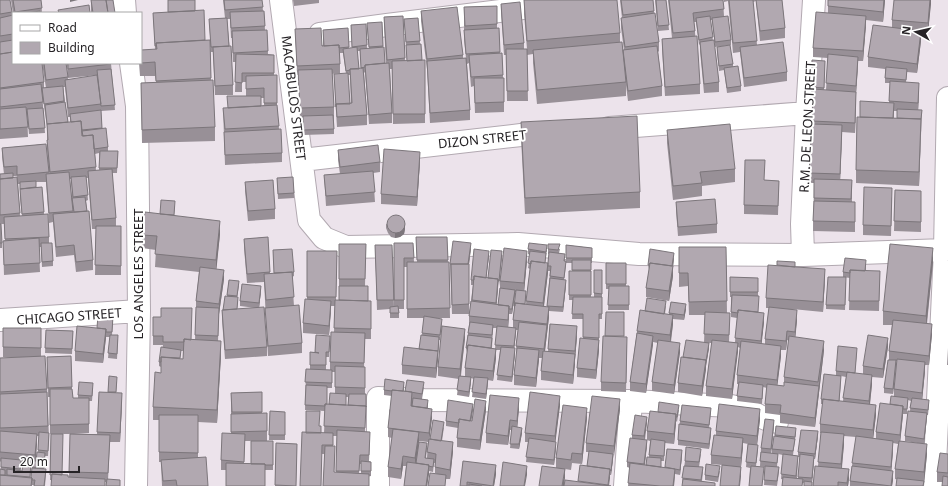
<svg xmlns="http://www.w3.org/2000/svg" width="948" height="486" font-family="'Noto Sans',sans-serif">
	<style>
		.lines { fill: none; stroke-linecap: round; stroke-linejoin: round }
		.minor-casing { stroke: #b2a9b1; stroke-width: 24 }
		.minor { stroke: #fff; stroke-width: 22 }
		.wall { fill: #989097; fill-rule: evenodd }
		.shaded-wall { fill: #7c767b }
		.building { fill: #b1a8b0; stroke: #7c767b }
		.labels { text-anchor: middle; stroke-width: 4; stroke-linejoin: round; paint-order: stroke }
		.street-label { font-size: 13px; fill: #262326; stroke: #fff }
	</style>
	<rect width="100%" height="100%" fill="#ece3eb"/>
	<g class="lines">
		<!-- minor casing -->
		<g class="minor-casing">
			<path id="minor" d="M 124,0 L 125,13
				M 281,0 L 309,220 L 324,238 L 346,247 L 518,244 L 639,254 L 803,255 L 945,250
				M 320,34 L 387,25 L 589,0
				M 131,63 L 137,106 L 139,311 L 136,486
				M 609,128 L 807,113
				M 302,160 L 521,135 L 550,133
				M 803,255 L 802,224 L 807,113 L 814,0
				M 0,320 L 139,311
				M 378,486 L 378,398 L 424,400 L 631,401 L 731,406 L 745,409 L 766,419 L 777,422
				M 625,486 L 631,401
				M 934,486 L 945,250 L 948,98"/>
		</g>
		<!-- minor -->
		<use href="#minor" class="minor"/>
	</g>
	<!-- wall -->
	<path class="wall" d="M 0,0 L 12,12 L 12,16 L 13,15 L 13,63 L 44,82 L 44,88 L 46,88 L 42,63 L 66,63 L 68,79 L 98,84 L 97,75 L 68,78 L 67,63 L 111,63 L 115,110 L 101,111 L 102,128 L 108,147 L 108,151 L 118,151 L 117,173 L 112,173 L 116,218 L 116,226 L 121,226 L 121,275 L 95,275 L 96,229 L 92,229 L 88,178 L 86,178 L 88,200 L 86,201 L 93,260 L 93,270 L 76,272 L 74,255 L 56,257 L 53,222 L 49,223 L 46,182 L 36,182 L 36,187 L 42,187 L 44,214 L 49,237 L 49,243 L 53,261 L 53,266 L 42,267 L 41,247 L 39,247 L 40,272 L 4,275 L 3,241 L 5,240 L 4,224 L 0,224 L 0,174 L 4,174 L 2,157 L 2,148 L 46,144 L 49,174 L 47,149 L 47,127 L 42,92 L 45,133 L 29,134 L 27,113 L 28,137 L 0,139 ZM 63,87 L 65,87 L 68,117 L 70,117 L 70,122 L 68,122 ZM 99,153 L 99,170 L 96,171 L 95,154 ZM 13,176 L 17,176 L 17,177 L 13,178 ZM 70,179 L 71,179 L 73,212 ZM 18,184 L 20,184 L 20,198 L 22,216 L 20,216 Z
		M 11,0 L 41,0 L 42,13 L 13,13 Z
		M 91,0 L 115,13 L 91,13 Z
		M 223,0 L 262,0 L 263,11 L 264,11 L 265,30 L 267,30 L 268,54 L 274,55 L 274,76 L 277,75 L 277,105 L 279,129 L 282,153 L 282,162 L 225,165 L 223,108 L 228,108 L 246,96 L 246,82 L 242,82 L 242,92 L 235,92 L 236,62 L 233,62 L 232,38 L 231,38 L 230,19 L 227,19 L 233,85 L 233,95 L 215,95 L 213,52 L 211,52 L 209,19 L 225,18 ZM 261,98 L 264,98 L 264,105 L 261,106 Z
		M 293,0 L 319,0 L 319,3 L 294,6 Z
		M 524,0 L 620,33 L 620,42 L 623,50 L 624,50 L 621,28 L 621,18 L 622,18 L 620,0 L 653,0 L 654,13 L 659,42 L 659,51 L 658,52 L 662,86 L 662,96 L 628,101 L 626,85 L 626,96 L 537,104 L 533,63 L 533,54 L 527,55 L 528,101 L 507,101 L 506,55 L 504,55 L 501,13 L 501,4 L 524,43 L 524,49 L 527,49 L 524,14 Z
		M 655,0 L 666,0 L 669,30 L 658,31 Z
		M 668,0 L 723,0 L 724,16 L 731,40 L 731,45 L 715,47 L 712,20 L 710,20 L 719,82 L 719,92 L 704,93 L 700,51 L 700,44 L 699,45 L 696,22 L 694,22 L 700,84 L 700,94 L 665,96 L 662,49 L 662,39 L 672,38 Z
		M 724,0 L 782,0 L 785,28 L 785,38 L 760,41 L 756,1 L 753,2 L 757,45 L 787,72 L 787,81 L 744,87 L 740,52 L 733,53 L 728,1 L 724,2 Z
		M 828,0 L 885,0 L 883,22 L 866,20 L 863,61 L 858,61 L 856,92 L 856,101 L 855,133 L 842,132 L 840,179 L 852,180 L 852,202 L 855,211 L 855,232 L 813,231 L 814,183 L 809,183 L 813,92 L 811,92 L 811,87 L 825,61 L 824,90 L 826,90 L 828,58 L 813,57 L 813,48 L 828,13 Z
		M 931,0 L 928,33 L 921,32 L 921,41 L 917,73 L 907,72 L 906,82 L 919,92 L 918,110 L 922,110 L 919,186 L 856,183 L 856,170 L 860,117 L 889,103 L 890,83 L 885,83 L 885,69 L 868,67 L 868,57 L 892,28 L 892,20 ZM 894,111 L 897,111 L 897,118 L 894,118 Z
		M 497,6 L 497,28 L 499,28 L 500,53 L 502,53 L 503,78 L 504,78 L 504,112 L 475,113 L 474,86 L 471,87 L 469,63 L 467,64 L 470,110 L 470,120 L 430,123 L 427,69 L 421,21 L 421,11 L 463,55 L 463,58 L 466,58 L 464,40 L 464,7 Z
		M 195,11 L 205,40 L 210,40 L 211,80 L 215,127 L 215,141 L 142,143 L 141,83 L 156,82 L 155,76 L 140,76 L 139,63 L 141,63 L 155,49 L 153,13 Z
		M 403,16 L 405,61 L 407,61 L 404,19 L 418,18 L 420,44 L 422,60 L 425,60 L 425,123 L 393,124 L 392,69 L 390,69 L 392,113 L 392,123 L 369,124 L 365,72 L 364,73 L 367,115 L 367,125 L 337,127 L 336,112 L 334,74 L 346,74 L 343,53 L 340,53 L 340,73 L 332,74 L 334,107 L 334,134 L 303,135 L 303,118 L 300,118 L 298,75 L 297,75 L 295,29 L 322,46 L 323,46 L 323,30 L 348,28 L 349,48 L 352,48 L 351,25 L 366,24 L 367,49 L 369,48 L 367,28 L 382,22 L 383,47 L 385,63 L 386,63 L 384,27 L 384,17 ZM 357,51 L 360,51 L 361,69 L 359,69 ZM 348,75 L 350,75 L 351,103 L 350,104 Z
		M 717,47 L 733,64 L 733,67 L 741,86 L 741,91 L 727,93 L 724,70 L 719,71 L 717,52 Z
		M 521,122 L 640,192 L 640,208 L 525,214 L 521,138 Z
		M 667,130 L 735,169 L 735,182 L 702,186 L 702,196 L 673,200 L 667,143 Z
		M 338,150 L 380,162 L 380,172 L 373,173 L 375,202 L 326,206 L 324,175 L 340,174 L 338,160 Z
		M 420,161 L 417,206 L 381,204 L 381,194 Z
		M 277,178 L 294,193 L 294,198 L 278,199 Z
		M 764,180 L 779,181 L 778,215 L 744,214 L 744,205 Z
		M 245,182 L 275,209 L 275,219 L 248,221 L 245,191 Z
		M 895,190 L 921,191 L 921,232 L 894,231 Z
		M 892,197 L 891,236 L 863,235 L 863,225 Z
		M 676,202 L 717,224 L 717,233 L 678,236 L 676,211 Z
		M 175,206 L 174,215 L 220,234 L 216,269 L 224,279 L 219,314 L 218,341 L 221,355 L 217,423 L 198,422 L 198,457 L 208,486 L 162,486 L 161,462 L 159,462 L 159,420 L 153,420 L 153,407 L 161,373 L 161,367 L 159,366 L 159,362 L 163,345 L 153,345 L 153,317 L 192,340 L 195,340 L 196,311 L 196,301 L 199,272 L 155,267 L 156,250 L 142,248 L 142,235 L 160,214 ZM 181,351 L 183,351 L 183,359 L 180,359 Z
		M 0,224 L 2,243 L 2,248 L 0,248 Z
		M 386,224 L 405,229 L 404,234 L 400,237 L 395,238 L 391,237 L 388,233 L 386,228 Z
		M 268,237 L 270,274 L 274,274 L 273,250 L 294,272 L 294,276 L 292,277 L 294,306 L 302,343 L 302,353 L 268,356 L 264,282 L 247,283 L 244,248 L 244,239 Z
		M 416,237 L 447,237 L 448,262 L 449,262 L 450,318 L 437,318 L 442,324 L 440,340 L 439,340 L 436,378 L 402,374 L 402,365 L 419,349 L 422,335 L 424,318 L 407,318 L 407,267 L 404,267 L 404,309 L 399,309 L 399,318 L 390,318 L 390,309 L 377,310 L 375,245 L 392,245 L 394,307 L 394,243 L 413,243 L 414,262 L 417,262 Z
		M 366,244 L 365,286 L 368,301 L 371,301 L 371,339 L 365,339 L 364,367 L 365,367 L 365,432 L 370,441 L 369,461 L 371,462 L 371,476 L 323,486 L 325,454 L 322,454 L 306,433 L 319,426 L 321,433 L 324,433 L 325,411 L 305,410 L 306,369 L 310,370 L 310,352 L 315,352 L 316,335 L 330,341 L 329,357 L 326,357 L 326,370 L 330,370 L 330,362 L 334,332 L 335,306 L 331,306 L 329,335 L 303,333 L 303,323 L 307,299 L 307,251 L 337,251 L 336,300 L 339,300 L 339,279 ZM 332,372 L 335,372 L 335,393 L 329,404 L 327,404 L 327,388 L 332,388 ZM 346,397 L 348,397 L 348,405 L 346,405 ZM 333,436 L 337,436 L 336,472 L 334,472 L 335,456 L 333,446 ZM 360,464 L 361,464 L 361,473 L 359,473 Z
		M 548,244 L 560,249 L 559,253 L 565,259 L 565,261 L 566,266 L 564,280 L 566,285 L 563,312 L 549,311 L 549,317 L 545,351 L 548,352 L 550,324 L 577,336 L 573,384 L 541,380 L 541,371 L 542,358 L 539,358 L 536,387 L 514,385 L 514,375 L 517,355 L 516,346 L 518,330 L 516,330 L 514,348 L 515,353 L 512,382 L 497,380 L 500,350 L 496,350 L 496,358 L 493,381 L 488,380 L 486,399 L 472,397 L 474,379 L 471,378 L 469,397 L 457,395 L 459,379 L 438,376 L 438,367 L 465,338 L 461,376 L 465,376 L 465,368 L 467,353 L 466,348 L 469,325 L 469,316 L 473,285 L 471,285 L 471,280 L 489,256 L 486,278 L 488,278 L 502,256 L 496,304 L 498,305 L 500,288 L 500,281 L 527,260 L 524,291 L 526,296 L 525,304 L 526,304 L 530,269 L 528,268 L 530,255 L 528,254 L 528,249 L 547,250 L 545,263 L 548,263 L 549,254 L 548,254 ZM 548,271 L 550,271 L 547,307 L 544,307 ZM 515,292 L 516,292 L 513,320 L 513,328 L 508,327 L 509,314 L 512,314 ZM 493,328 L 497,328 L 495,349 L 492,348 Z
		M 566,245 L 592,248 L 592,263 L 591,263 L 591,297 L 594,297 L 594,270 L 602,270 L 602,319 L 599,319 L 599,350 L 596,379 L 577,377 L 577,368 L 583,339 L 583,319 L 572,319 L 573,300 L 569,300 L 569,271 L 572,271 L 572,263 L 566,263 Z
		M 679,247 L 726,247 L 727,313 L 730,313 L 729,342 L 735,342 L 737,318 L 731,317 L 731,297 L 730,297 L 730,277 L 758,278 L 758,312 L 764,322 L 761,344 L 765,344 L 765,339 L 769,308 L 766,308 L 766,298 L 795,267 L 825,278 L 823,312 L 792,309 L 797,320 L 795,337 L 824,350 L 815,427 L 780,423 L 780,415 L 765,413 L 765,404 L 767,388 L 763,387 L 762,404 L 737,401 L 738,384 L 737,384 L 737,375 L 740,348 L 738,347 L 732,399 L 706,396 L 706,386 L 712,343 L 708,343 L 709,348 L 706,366 L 702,396 L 678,392 L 678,383 L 683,357 L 704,343 L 705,315 L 689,315 L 688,286 L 679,287 ZM 787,340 L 789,341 L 784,377 L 784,386 L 777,385 L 781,356 L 781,350 L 786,350 Z
		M 471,248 L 469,264 L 469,314 L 452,314 L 450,264 Z
		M 674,258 L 673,267 L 673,276 L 669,301 L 646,297 L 646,288 L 649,270 L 648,265 Z
		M 933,262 L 927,324 L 932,334 L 929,365 L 925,365 L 925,371 L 922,399 L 929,405 L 928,415 L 927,415 L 924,444 L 905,441 L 905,436 L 910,411 L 911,401 L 908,400 L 907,414 L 903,414 L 900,441 L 927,454 L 924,486 L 895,479 L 895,469 L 898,444 L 893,443 L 893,451 L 891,471 L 893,480 L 892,486 L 850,486 L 850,481 L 852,466 L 856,437 L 844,436 L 844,444 L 842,468 L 849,479 L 848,486 L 813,486 L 818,466 L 821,433 L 820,433 L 820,424 L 823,404 L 821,404 L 821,399 L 836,376 L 836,371 L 857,352 L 855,373 L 863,374 L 863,366 L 888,347 L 883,378 L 872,377 L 872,384 L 870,405 L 876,415 L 873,439 L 876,439 L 876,432 L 894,396 L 894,389 L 897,361 L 896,361 L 893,394 L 884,393 L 884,388 L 889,360 L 889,351 L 892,325 L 883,325 L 883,311 ZM 841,376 L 846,377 L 843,401 L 839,401 Z
		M 606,263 L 626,263 L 626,286 L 629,286 L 629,310 L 608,310 L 609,289 L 606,289 Z
		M 866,265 L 866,271 L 880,271 L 879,311 L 849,310 L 850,278 L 843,277 L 843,272 Z
		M 229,280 L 239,286 L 237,297 L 238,302 L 237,309 L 256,308 L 240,306 L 240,301 L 261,291 L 259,308 L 267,347 L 267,356 L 225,359 L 222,320 L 222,310 L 223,310 L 227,296 Z
		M 846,282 L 845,310 L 826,309 L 826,305 Z
		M 671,302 L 686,309 L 684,320 L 673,319 L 673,324 L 671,342 L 680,352 L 674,394 L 652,391 L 652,382 L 658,343 L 653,342 L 646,393 L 630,391 L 630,382 L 637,331 L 645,311 L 666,306 L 665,314 L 669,314 Z
		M 113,321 L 112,335 L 118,340 L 117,359 L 108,358 L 110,337 L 106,337 L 103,363 L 75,361 L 75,351 L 97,328 Z
		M 3,328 L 41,328 L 41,356 L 47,389 L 49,438 L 48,456 L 45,456 L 44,469 L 46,474 L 45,486 L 34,486 L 34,485 L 32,485 L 32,486 L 0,486 L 1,462 L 0,461 L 0,358 L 24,357 L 3,357 ZM 37,436 L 39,436 L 38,452 L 36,461 ZM 21,463 L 23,464 L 22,471 L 21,471 ZM 31,464 L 32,465 L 31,477 L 30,477 Z
		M 46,330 L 73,331 L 72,354 L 45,353 Z
		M 624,336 L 627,346 L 626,392 L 601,391 L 601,382 Z
		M 948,348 L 948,365 L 947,365 Z
		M 71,356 L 72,389 L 73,398 L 78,398 L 78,395 L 93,388 L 92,401 L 89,401 L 89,433 L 74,434 L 97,434 L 99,392 L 108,393 L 109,376 L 117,382 L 116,393 L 122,403 L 120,442 L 110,442 L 108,480 L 106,482 L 105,482 L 105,486 L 50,480 L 51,434 L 50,434 L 50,397 L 48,397 L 47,357 ZM 57,434 L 70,434 L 69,477 L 62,475 Z
		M 404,387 L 404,391 L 405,391 L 424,387 L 422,399 L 428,405 L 428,408 L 432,418 L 429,439 L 430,439 L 444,427 L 442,441 L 453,451 L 450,479 L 446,479 L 435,473 L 435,463 L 434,463 L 433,472 L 429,471 L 427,486 L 404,486 L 406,466 L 403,466 L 401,479 L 388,477 L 388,467 L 392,438 L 388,437 L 388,428 L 392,396 L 384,395 L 384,390 ZM 419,441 L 428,442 L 427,458 L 426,458 L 427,448 L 418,444 Z
		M 262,392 L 262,413 L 267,413 L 267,441 L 252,441 L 273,441 L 273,470 L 221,470 L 221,460 L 231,434 L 231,393 ZM 245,441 L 251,441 L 251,464 L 244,463 Z
		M 560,405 L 555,442 L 556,447 L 554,465 L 526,462 L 528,442 L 525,442 L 525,433 Z
		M 519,408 L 517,427 L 522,433 L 519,449 L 510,448 L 512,430 L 510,430 L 508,445 L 486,443 L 486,433 Z
		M 473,409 L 471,421 L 472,421 L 486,410 L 480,450 L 457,447 L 457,438 L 458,428 L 446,426 L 446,421 Z
		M 620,409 L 613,459 L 611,475 L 610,475 L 610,478 L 578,481 L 587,466 L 589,452 L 586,452 L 586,443 Z
		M 679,410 L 677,422 L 676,421 L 674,444 L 665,443 L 664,461 L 661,461 L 661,467 L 665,467 L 682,455 L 680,475 L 675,474 L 674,486 L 628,486 L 630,468 L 627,467 L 627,462 L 632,439 L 632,435 L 647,422 L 645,440 L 647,445 L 645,465 L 646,465 L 649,457 L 650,441 L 647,440 L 647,431 L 658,412 Z
		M 270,411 L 285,412 L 285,440 L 269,440 Z
		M 711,413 L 709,428 L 711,433 L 709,449 L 678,445 L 678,440 L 680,421 Z
		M 587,418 L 582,464 L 572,463 L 571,470 L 565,469 L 565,478 L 556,468 L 556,458 Z
		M 760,419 L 757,445 L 758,450 L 756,466 L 764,472 L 749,486 L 750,468 L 746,467 L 748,444 L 743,443 L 741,466 L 741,476 L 722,465 L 711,464 L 711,455 L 716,435 L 716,431 Z
		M 774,425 L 771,453 L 772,454 L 772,449 L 775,435 L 796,433 L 793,455 L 798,456 L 798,452 L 818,436 L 815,459 L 814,459 L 812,482 L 812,486 L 804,483 L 781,479 L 783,455 L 778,454 L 777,467 L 779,472 L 777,486 L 764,485 L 765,467 L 760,466 L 761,448 ZM 798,457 L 800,457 L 798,478 L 797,478 Z
		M 276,443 L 297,444 L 296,486 L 275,486 Z
		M 701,454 L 699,467 L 703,472 L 702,481 L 715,486 L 682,483 L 685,461 Z
		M 948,454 L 948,486 L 943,482 L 937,482 L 937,472 Z
		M 463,461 L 496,474 L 494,486 L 460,486 Z
		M 720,471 L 718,482 L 705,480 L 705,475 Z"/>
	<!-- shaded-wall -->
	<path class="shaded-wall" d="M 70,0 L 78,0 L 70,2 Z
		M 884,0 L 885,0 L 883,22 L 883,12 Z
		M 930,0 L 931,0 L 931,4 L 928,33 L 928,23 Z
		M 866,16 L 866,26 L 863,61 L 863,51 Z
		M 921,31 L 921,41 L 917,73 L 917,64 Z
		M 858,57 L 858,66 L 856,95 L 856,86 Z
		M 919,83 L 919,92 L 918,113 L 918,103 Z
		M 856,92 L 856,101 L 855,133 L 855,123 Z
		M 922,110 L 921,132 L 919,186 L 919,172 Z
		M 842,125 L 842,135 L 840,184 L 840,174 Z
		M 420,152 L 420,161 L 417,206 L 417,197 Z
		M 220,221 L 220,234 L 216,274 L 216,260 Z
		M 405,224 L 405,229 L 404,234 L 400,237 L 395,238 L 395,233 Z
		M 471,243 L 471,248 L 468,272 L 468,267 Z
		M 933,248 L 933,262 L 926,329 L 926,316 Z
		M 489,251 L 489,256 L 485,286 L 485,281 Z
		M 502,251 L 502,256 L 499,286 L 499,281 Z
		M 527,251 L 527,260 L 524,293 L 524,283 Z
		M 674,253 L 674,258 L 673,267 L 673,276 L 669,301 L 669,291 L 672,269 Z
		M 548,263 L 548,273 L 543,312 L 543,303 Z
		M 825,269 L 825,278 L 823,312 L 823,302 Z
		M 224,270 L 224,279 L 219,314 L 219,304 Z
		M 498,279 L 498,289 L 496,312 L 496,303 Z
		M 566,280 L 566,285 L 563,312 L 563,307 Z
		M 261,286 L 261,291 L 259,308 L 259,303 Z
		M 515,290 L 515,295 L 512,314 L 512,309 Z
		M 331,301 L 331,311 L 329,335 L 329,326 Z
		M 686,304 L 686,309 L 684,320 L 684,315 Z
		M 509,306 L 509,315 L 508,330 L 508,320 Z
		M 549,307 L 549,317 L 544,359 L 544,349 Z
		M 797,310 L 797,320 L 795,342 L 795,332 Z
		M 764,313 L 764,322 L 761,350 L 761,341 Z
		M 673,315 L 673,324 L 670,345 L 670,335 Z
		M 932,324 L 932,334 L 929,365 L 929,356 Z
		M 577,326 L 577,336 L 575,360 L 575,351 Z
		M 516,328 L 516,333 L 514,351 L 514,346 Z
		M 106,329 L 106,338 L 103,363 L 103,354 Z
		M 465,329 L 465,338 L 460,379 L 460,369 Z
		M 787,331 L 787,340 L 786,350 L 786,341 Z
		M 653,336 L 653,345 L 646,393 L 646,384 Z
		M 439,337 L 438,360 L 436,378 L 436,368 Z
		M 888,338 L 888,347 L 883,378 L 883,369 Z
		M 599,340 L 599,350 L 596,379 L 596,370 Z
		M 221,341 L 221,355 L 217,423 L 217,410 Z
		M 824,341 L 824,350 L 815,427 L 815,418 Z
		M 680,343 L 680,352 L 674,394 L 674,385 Z
		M 709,343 L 709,348 L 706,366 L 706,361 Z
		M 738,343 L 738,352 L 732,399 L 732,389 Z
		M 781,346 L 781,356 L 777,389 L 777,380 Z
		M 515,348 L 515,353 L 512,382 L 512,377 Z
		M 496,349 L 496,358 L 493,381 L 493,371 Z
		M 539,350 L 539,360 L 536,387 L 536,378 Z
		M 575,354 L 575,364 L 573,384 L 573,375 Z
		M 706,360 L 706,370 L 702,396 L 702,386 Z
		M 896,360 L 896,365 L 893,394 L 893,389 Z
		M 925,362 L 925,371 L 922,402 L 922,393 Z
		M 872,375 L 872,384 L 869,411 L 869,401 Z
		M 841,376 L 841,381 L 839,406 L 839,401 Z
		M 471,377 L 471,382 L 469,397 L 469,392 Z
		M 488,378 L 488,383 L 486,399 L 486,394 Z
		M 412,392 L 412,402 L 411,415 L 411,406 Z
		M 122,393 L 122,403 L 120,442 L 120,433 Z
		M 560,396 L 560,405 L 555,446 L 555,436 Z
		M 519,398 L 519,408 L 517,431 L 517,421 Z
		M 620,399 L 620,409 L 614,456 L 614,446 Z
		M 486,401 L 486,410 L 480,450 L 480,440 Z
		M 473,404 L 473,409 L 470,429 L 470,424 Z
		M 876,405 L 876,415 L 873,440 L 873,430 Z
		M 903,406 L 903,415 L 900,444 L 900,435 Z
		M 587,408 L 587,418 L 582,464 L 582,454 Z
		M 432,409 L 432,418 L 429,442 L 429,433 Z
		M 760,409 L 760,419 L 757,445 L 757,436 Z
		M 927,413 L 927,418 L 924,444 L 924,439 Z
		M 676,414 L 676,423 L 674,444 L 674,434 Z
		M 647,417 L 647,422 L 644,441 L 644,436 Z
		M 510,420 L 510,430 L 508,445 L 508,436 Z
		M 774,420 L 774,425 L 771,454 L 771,449 Z
		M 522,428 L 522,433 L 519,449 L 519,444 Z
		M 711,428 L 711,433 L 709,449 L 709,444 Z
		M 818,431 L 818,436 L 815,459 L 815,454 Z
		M 419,432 L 419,442 L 415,467 L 415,458 Z
		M 37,434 L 37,444 L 35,465 L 35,455 Z
		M 844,434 L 844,444 L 841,474 L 841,464 Z
		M 743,438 L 743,447 L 741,467 L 741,458 Z
		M 647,440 L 647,445 L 644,469 L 644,464 Z
		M 893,441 L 893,451 L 891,476 L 891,467 Z
		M 453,442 L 453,451 L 450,479 L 450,470 Z
		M 556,442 L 556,447 L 554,465 L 554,460 Z
		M 927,444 L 927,454 L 924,482 L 924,472 Z
		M 682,450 L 682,455 L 680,475 L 680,470 Z
		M 613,454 L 613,459 L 611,475 L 611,471 Z
		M 403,456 L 403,466 L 401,479 L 401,469 Z
		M 814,456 L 814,461 L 812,483 L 812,478 Z
		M 429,465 L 429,474 L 427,486 L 426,486 Z
		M 496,465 L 496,474 L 494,486 L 493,486 Z
		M 527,466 L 527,475 L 525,486 L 524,486 Z
		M 741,467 L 741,476 L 740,486 L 739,486 Z
		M 565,469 L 565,478 L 564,486 L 562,486 Z
		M 610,469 L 610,478 L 609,486 L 608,486 Z
		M 675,469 L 674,486 L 673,486 Z
		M 849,469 L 849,479 L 848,486 L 847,486 Z
		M 893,471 L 893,480 L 892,486 L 891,486 Z"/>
	<!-- building -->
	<path class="building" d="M 0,0 L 10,0 L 12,12 L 0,14 Z
		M 13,0 L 41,0 L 42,8 L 15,12 Z
		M 91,0 L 106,0 L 108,13 L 93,13 Z
		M 106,0 L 113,0 L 115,13 L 108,13 Z
		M 168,0 L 195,0 L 195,11 L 168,12 Z
		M 224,0 L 262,0 L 263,7 L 225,10 Z
		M 524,0 L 617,0 L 620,33 L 527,41 Z
		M 621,0 L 653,0 L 654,11 L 623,15 Z
		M 656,0 L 666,0 L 669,25 L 658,26 Z
		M 669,0 L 723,0 L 724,9 L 693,13 L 695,31 L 673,33 Z
		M 729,0 L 753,0 L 757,41 L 733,43 Z
		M 756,0 L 782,0 L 785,28 L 760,31 Z
		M 828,0 L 884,0 L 883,12 L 828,6 Z
		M 894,0 L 930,0 L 928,23 L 892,20 Z
		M 520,2 L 524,43 L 504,45 L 501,4 Z
		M 89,5 L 90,13 L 59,13 L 58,10 Z
		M 497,6 L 497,24 L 465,26 L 464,7 Z
		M 457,7 L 463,55 L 427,59 L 421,11 Z
		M 204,10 L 205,40 L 156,43 L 156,46 L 155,46 L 153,13 Z
		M 40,11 L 40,13 L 27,13 Z
		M 264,11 L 265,26 L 231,28 L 230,12 Z
		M 816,12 L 866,16 L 863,51 L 813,48 Z
		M 655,13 L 659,42 L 625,47 L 621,18 Z
		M 13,15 L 13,34 L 0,36 L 0,18 Z
		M 403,16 L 405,58 L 387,60 L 384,17 Z
		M 710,16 L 713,37 L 699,40 L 696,18 Z
		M 728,16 L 731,40 L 715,42 L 712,18 Z
		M 227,18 L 229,46 L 211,47 L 209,19 Z
		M 418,18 L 420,41 L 406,42 L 404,19 Z
		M 382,22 L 383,46 L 369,47 L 367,23 Z
		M 366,24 L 367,45 L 352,47 L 351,25 Z
		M 873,25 L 921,31 L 917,64 L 868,57 Z
		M 321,28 L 322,46 L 339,45 L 340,64 L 297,66 L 295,29 Z
		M 348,28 L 349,47 L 339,48 L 339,45 L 324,46 L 323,30 Z
		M 499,28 L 500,52 L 466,54 L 464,30 Z
		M 267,30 L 268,51 L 233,53 L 232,31 Z
		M 697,36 L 700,84 L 665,87 L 662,39 Z
		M 13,40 L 13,52 L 0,54 L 0,42 Z
		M 210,40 L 211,78 L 156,81 L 155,62 L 141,63 L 141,50 L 157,49 L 156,43 Z
		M 714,40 L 719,82 L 704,84 L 700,42 Z
		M 622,42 L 626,82 L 537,90 L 533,50 Z
		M 783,42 L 787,72 L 744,78 L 740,47 Z
		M 421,44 L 422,60 L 407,61 L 406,45 Z
		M 730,45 L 733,64 L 719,66 L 717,47 Z
		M 231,46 L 233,85 L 215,86 L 213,47 Z
		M 657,46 L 662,86 L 628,91 L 623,50 Z
		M 357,47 L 359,69 L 350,69 L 350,70 L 346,71 L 343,49 Z
		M 384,47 L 385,63 L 365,65 L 365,67 L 361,68 L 360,49 Z
		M 506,49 L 527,49 L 528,91 L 507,91 Z
		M 13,52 L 13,63 L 42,63 L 44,82 L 0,88 L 0,54 Z
		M 502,53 L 503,75 L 471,77 L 469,55 Z
		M 236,54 L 274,55 L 274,73 L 242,73 L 242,83 L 235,82 Z
		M 828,54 L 858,57 L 856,86 L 826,83 Z
		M 466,58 L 470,110 L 430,113 L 427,61 Z
		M 425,60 L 425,114 L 393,114 L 392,61 Z
		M 812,60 L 825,61 L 824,88 L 811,87 Z
		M 44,63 L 66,63 L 68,77 L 46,80 Z
		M 68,63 L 111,63 L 111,64 L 68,69 Z
		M 389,63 L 392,113 L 369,115 L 365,65 Z
		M 738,66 L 741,86 L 727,88 L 724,68 Z
		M 886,67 L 907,69 L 906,80 L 885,78 Z
		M 363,68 L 367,115 L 337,117 L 336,104 L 352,103 L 350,69 Z
		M 111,69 L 115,105 L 101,106 L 97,70 Z
		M 332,69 L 334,107 L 300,108 L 298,70 Z
		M 348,73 L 350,104 L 336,104 L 336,107 L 334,74 Z
		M 97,75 L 101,104 L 68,108 L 65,80 Z
		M 277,75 L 277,103 L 264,103 L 264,88 L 246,89 L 246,76 Z
		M 474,78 L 504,78 L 504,102 L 475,103 Z
		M 213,80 L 215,127 L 142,130 L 141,83 Z
		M 890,81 L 919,83 L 918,103 L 889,101 Z
		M 41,84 L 43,102 L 0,107 L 0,89 Z
		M 63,86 L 64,101 L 44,104 L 42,88 Z
		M 813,89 L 856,92 L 855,123 L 812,121 Z
		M 227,96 L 261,96 L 261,106 L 228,108 Z
		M 860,101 L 894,103 L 893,118 L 860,117 Z
		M 65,102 L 68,122 L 47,124 L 45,105 Z
		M 277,105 L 279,126 L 225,129 L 223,108 Z
		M 26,107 L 28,127 L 0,129 L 0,109 Z
		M 43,108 L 45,128 L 29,129 L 27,109 Z
		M 897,109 L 922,110 L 921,119 L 897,118 Z
		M 101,110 L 102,128 L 82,130 L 81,121 L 71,122 L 70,114 Z
		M 333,115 L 334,129 L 303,130 L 303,116 Z
		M 637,116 L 640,192 L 525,198 L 521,122 Z
		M 857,117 L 921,119 L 919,172 L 856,170 Z
		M 81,121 L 82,136 L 93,135 L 96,167 L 50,172 L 47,140 L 48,140 L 47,124 Z
		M 730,124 L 735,169 L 700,172 L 702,183 L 673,186 L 667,130 Z
		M 812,124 L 842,125 L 840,174 L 809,173 Z
		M 106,128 L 108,147 L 94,149 L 93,135 L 83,136 L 82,131 Z
		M 281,129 L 282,153 L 225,155 L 224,132 Z
		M 46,144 L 49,172 L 17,175 L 17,166 L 4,167 L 2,148 Z
		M 378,145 L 380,162 L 340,167 L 338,150 Z
		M 384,149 L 420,152 L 417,197 L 381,194 Z
		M 100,151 L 118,151 L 117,168 L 99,168 Z
		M 745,160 L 765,160 L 764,180 L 779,181 L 778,206 L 744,205 Z
		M 112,169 L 116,218 L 92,220 L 88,171 Z
		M 373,171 L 375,192 L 326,196 L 324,175 Z
		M 69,172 L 73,211 L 49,213 L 46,174 Z
		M 13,173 L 13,178 L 0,179 L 0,174 Z
		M 86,176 L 88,195 L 73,197 L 71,177 Z
		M 17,177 L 20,213 L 0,215 L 0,179 Z
		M 293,177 L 294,193 L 278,194 L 277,178 Z
		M 814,179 L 852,180 L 851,199 L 814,198 Z
		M 273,180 L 275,209 L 248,211 L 245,182 Z
		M 36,181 L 36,187 L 20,189 L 20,182 Z
		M 42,187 L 44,212 L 22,214 L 20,189 Z
		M 864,187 L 892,188 L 891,226 L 863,225 Z
		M 895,190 L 921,191 L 921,222 L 894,221 Z
		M 85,197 L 87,211 L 74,212 L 72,198 Z
		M 715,199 L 717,224 L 678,227 L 676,202 Z
		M 161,200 L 175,201 L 174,215 L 160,214 Z
		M 814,201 L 855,202 L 855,222 L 813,221 Z
		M 89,211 L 93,260 L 76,262 L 74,245 L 56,247 L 53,214 Z
		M 145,212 L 220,221 L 216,260 L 155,254 L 157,236 L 142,235 Z
		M 48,214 L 49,237 L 5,239 L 4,217 Z
		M387 224a9 9 0 1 1 18 0a9 9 0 1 1-18 0Z
		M 0,224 L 1,224 L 2,243 L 0,243 Z
		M 96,226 L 121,226 L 121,266 L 95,265 Z
		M 268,237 L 270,272 L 247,274 L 244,239 Z
		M 416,237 L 447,237 L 448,260 L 417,260 Z
		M 39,238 L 40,263 L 4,265 L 3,241 Z
		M 453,241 L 471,243 L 468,264 L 450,264 Z
		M 41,243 L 52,243 L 53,261 L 42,262 Z
		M 394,243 L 413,243 L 414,258 L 404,258 L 404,300 L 394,300 Z
		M 529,243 L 547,245 L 546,252 L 528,249 Z
		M 339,244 L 366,244 L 365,279 L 339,279 Z
		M 548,244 L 560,244 L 558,250 L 548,249 Z
		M 890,244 L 933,248 L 926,316 L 883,311 Z
		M 375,245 L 392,245 L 394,300 L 377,300 Z
		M 566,245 L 592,248 L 592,258 L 566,258 Z
		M 679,247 L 726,247 L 727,301 L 689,302 L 688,273 L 679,273 Z
		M 504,248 L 527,251 L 524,283 L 500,281 Z
		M 292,249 L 294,272 L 274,273 L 273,250 Z
		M 474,249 L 489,251 L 486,278 L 474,276 L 474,280 L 471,280 Z
		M 650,249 L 674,253 L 672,266 L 650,263 L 649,265 L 648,265 Z
		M 491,250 L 502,251 L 499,281 L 498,281 L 498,279 L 488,278 Z
		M 307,251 L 337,251 L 336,297 L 307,297 Z
		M 530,251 L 546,253 L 545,263 L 531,261 L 531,264 L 528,263 Z
		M 549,252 L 565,254 L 564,261 L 566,261 L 564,278 L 550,276 L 551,266 L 548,266 L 548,263 Z
		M 845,258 L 866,260 L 865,271 L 850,270 L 850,273 L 843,272 Z
		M 572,260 L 591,260 L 591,270 L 572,270 Z
		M 531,261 L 548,263 L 543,303 L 526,301 Z
		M 777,261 L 795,262 L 795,267 L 777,265 Z
		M 407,262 L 449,262 L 450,308 L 407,309 Z
		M 606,263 L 626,263 L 626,284 L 606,284 Z
		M 650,263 L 673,266 L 669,291 L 646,288 Z
		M 451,264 L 469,264 L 469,304 L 452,305 Z
		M 768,265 L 825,269 L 823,302 L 766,298 Z
		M 200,267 L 224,270 L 219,304 L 196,301 Z
		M 594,270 L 602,270 L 602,294 L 594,293 Z
		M 850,270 L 880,271 L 879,301 L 849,301 Z
		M 569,271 L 591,271 L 591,295 L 569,295 Z
		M 292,272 L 294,297 L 266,300 L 264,274 Z
		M 474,276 L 498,279 L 496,303 L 472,300 Z
		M 730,277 L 758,278 L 758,292 L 730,292 Z
		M 828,277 L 846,277 L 845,305 L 826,305 Z
		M 550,278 L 566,280 L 563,307 L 547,306 Z
		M 229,280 L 239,281 L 237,296 L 227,295 Z
		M 242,284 L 261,286 L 259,303 L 240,301 Z
		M 339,286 L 368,286 L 368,301 L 339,300 Z
		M 609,286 L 629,286 L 629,305 L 608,305 Z
		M 500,288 L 515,290 L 512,309 L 509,309 L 509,306 L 498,305 Z
		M 516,290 L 526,291 L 525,304 L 515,303 L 515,306 L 514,306 Z
		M 732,295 L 759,296 L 758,312 L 738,310 L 738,313 L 731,312 Z
		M 225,296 L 238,297 L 237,309 L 223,310 Z
		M 573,297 L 602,297 L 602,314 L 599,314 L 599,338 L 583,337 L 583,314 L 572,314 Z
		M 647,298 L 666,301 L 664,314 L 645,311 Z
		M 305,299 L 331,301 L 329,326 L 303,323 Z
		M 335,300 L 371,301 L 371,329 L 334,328 Z
		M 471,301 L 509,306 L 508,320 L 469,316 Z
		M 671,302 L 686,304 L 684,315 L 669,313 Z
		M 515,303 L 549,307 L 547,324 L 513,320 Z
		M 299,305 L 302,343 L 268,346 L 265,308 Z
		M 398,306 L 399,313 L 390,313 L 390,307 Z
		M 196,307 L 219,308 L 218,336 L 195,335 Z
		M 264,307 L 267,347 L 225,350 L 222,310 Z
		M 769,307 L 797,310 L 795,332 L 787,331 L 786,341 L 765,339 Z
		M 161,308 L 192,308 L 191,340 L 184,339 L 184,342 L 163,342 L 163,336 L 153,336 L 153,317 L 161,317 Z
		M 640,310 L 673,315 L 670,335 L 637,331 Z
		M 738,310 L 764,313 L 761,341 L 735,338 Z
		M 606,312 L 624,312 L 624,336 L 605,336 Z
		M 705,312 L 730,313 L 729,335 L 704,334 Z
		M 98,315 L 113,316 L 112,332 L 106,332 L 106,329 L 97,328 Z
		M 424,316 L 442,319 L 440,335 L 422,333 Z
		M 893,320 L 932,324 L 929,356 L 889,351 Z
		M 470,322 L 493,325 L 492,335 L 468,333 Z
		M 519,322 L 547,325 L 544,349 L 516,346 Z
		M 550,324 L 577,326 L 575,351 L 548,349 Z
		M 77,326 L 106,329 L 103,354 L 75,351 Z
		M 442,326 L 465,329 L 460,369 L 438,367 Z
		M 497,326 L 516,328 L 514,346 L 495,345 Z
		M 3,328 L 41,328 L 41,348 L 3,347 Z
		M 46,330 L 73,331 L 72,349 L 45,348 Z
		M 331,332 L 365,333 L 364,363 L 330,362 Z
		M 637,333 L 653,336 L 646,384 L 630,382 Z
		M 110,335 L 118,335 L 117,354 L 108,353 Z
		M 316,335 L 330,336 L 329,352 L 326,352 L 326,365 L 310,365 L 310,352 L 319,353 L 315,352 Z
		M 421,335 L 439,337 L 438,351 L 419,349 Z
		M 468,335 L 492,338 L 491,348 L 468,345 L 467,348 L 466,348 Z
		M 868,335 L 888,338 L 883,369 L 863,366 Z
		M 603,336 L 627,337 L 626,383 L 601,382 Z
		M 789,336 L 824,341 L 818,382 L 784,377 Z
		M 580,338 L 599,340 L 596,370 L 577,368 Z
		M 184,339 L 221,341 L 217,410 L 153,407 L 155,372 L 161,373 L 161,357 L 183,359 Z
		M 658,340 L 680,343 L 674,385 L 652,382 Z
		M 686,340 L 709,343 L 706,361 L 706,360 L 683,357 Z
		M 712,340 L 738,343 L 732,389 L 706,386 Z
		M 741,341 L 781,346 L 777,380 L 737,375 Z
		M 468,345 L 496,349 L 493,371 L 465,368 Z
		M 838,346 L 857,348 L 855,373 L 836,371 Z
		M 161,347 L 181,350 L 180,358 L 161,357 L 161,362 L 159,362 Z
		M 404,347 L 438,351 L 436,368 L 402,365 Z
		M 501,347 L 515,348 L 512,377 L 497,375 Z
		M 517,348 L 539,350 L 536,378 L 514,375 Z
		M 543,351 L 575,354 L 573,375 L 541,371 Z
		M 45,356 L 47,389 L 0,392 L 0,358 Z
		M 71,356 L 72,387 L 48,388 L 47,357 Z
		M 681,357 L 706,360 L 702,386 L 678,383 Z
		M 897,359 L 925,362 L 922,393 L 894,389 Z
		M 888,360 L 896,360 L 893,389 L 884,388 Z
		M 335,366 L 365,367 L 365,388 L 335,387 Z
		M 306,369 L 332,370 L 332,383 L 305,382 Z
		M 847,372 L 872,375 L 869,401 L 843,398 Z
		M 824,374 L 841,376 L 839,401 L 821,399 Z
		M 109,376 L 117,377 L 116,392 L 108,392 Z
		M 459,376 L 471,377 L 469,392 L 457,390 Z
		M 474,377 L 488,378 L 486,394 L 472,392 Z
		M 385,379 L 404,382 L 403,391 L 392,390 L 392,391 L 384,390 Z
		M 407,380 L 424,382 L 422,394 L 405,391 Z
		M 79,382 L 93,383 L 92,396 L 78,395 Z
		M 739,382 L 763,385 L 762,399 L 737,396 Z
		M 784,382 L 819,386 L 815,418 L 780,413 L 781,405 L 765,404 L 767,384 L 784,386 Z
		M 306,385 L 327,386 L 327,404 L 325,404 L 325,406 L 305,405 Z
		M 50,389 L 72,389 L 73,398 L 89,398 L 89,424 L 50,425 Z
		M 392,390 L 412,392 L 411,406 L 432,409 L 429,433 L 388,428 Z
		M 47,392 L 48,426 L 0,428 L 0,394 Z
		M 99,392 L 122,393 L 120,433 L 97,432 Z
		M 262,392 L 262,412 L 232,412 L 231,393 Z
		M 530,392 L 560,396 L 555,436 L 525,433 Z
		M 330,393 L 346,394 L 346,405 L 329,404 Z
		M 349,394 L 366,394 L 366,407 L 366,406 L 348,405 Z
		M 490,395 L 519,398 L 517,421 L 510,420 L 508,436 L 486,433 Z
		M 592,396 L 620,399 L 614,446 L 586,443 Z
		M 891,396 L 908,398 L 907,409 L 903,409 L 903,406 L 890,404 Z
		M 413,398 L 428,400 L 427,408 L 412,406 Z
		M 912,398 L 929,400 L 928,410 L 910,408 Z
		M 475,399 L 486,401 L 480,440 L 457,438 L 459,419 L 472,421 Z
		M 823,399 L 876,405 L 873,430 L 820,424 Z
		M 448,400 L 473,404 L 470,421 L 459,419 L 459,423 L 446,421 Z
		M 659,402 L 679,405 L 677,417 L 676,417 L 676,414 L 658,412 Z
		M 880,403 L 903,406 L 900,435 L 876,432 Z
		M 325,404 L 366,406 L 365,428 L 324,426 Z
		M 719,404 L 760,409 L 757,436 L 716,431 Z
		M 563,405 L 587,408 L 582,454 L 572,453 L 571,460 L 556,458 Z
		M 682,405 L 711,408 L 709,425 L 680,421 Z
		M 270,411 L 285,412 L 285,435 L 269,435 Z
		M 306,411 L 320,411 L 319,426 L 321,426 L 321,433 L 306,433 Z
		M 650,411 L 676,414 L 674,434 L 647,431 Z
		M 908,411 L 927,413 L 924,439 L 905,436 Z
		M 267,413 L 267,431 L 231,432 L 231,414 Z
		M 159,415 L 198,415 L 198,453 L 159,452 Z
		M 635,415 L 647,417 L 644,436 L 632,435 Z
		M 765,419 L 774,420 L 771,449 L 761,448 Z
		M 433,420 L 444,422 L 441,441 L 430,439 Z
		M 679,424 L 711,428 L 709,444 L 678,440 Z
		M 512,426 L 522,428 L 519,444 L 510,444 Z
		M 776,426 L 796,428 L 795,437 L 775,435 Z
		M 393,429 L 419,432 L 415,458 L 403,456 L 401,469 L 388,467 Z
		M 337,430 L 370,432 L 369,455 L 360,455 L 359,471 L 336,471 Z
		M 801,430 L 818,431 L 815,454 L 798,452 Z
		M 0,431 L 37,434 L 35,455 L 0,452 Z
		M 39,432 L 49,433 L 48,451 L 38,450 Z
		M 302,432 L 333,433 L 333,445 L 322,445 L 321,486 L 300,486 Z
		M 821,432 L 844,434 L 841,464 L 818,462 Z
		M 222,433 L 245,434 L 244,462 L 221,460 Z
		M 51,434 L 63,434 L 62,475 L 52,474 L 52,475 L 50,475 Z
		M 70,434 L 110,435 L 108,473 L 69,472 Z
		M 714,435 L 743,438 L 741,458 L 711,455 Z
		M 774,436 L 795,439 L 793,451 L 772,449 Z
		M 856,436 L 893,441 L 891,467 L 852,463 Z
		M 529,438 L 556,442 L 554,460 L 526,457 Z
		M 630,438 L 647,440 L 644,464 L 627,462 Z
		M 429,439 L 453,442 L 450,470 L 435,467 L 436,454 L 427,452 Z
		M 651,439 L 665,441 L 664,456 L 649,455 Z
		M 251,441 L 273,441 L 273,465 L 265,465 L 265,464 L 251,464 Z
		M 899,441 L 927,444 L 924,472 L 895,469 Z
		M 419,442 L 427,443 L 425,458 L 434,459 L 433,467 L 428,466 L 429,465 L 416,463 Z
		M 276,443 L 297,444 L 296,486 L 275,485 Z
		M 748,444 L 758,445 L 756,463 L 746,462 Z
		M 325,446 L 335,446 L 334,472 L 369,474 L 369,486 L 323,486 Z
		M 686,447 L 701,449 L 699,462 L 685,461 Z
		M 667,449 L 682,450 L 680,470 L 665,467 Z
		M 589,451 L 613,454 L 611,471 L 610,470 L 610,469 L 587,466 Z
		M 37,452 L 45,453 L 44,468 L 32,467 L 33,461 L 36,461 Z
		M 761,452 L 778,454 L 777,463 L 760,461 Z
		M 940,453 L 948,454 L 948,473 L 937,472 Z
		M 783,454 L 798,456 L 796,476 L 781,474 Z
		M 800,454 L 814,456 L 812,478 L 798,477 Z
		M 206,457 L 208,486 L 177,486 L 176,480 L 163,481 L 161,460 Z
		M 647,457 L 661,458 L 661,467 L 646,465 Z
		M 1,458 L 21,460 L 20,469 L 1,467 Z
		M 361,461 L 371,462 L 371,471 L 361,471 Z
		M 463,461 L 496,465 L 493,486 L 467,482 L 467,486 L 460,486 Z
		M 23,462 L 31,462 L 30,477 L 7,475 L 7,469 L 22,471 Z
		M 407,462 L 429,465 L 426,486 L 404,486 Z
		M 503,462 L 527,466 L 524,486 L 500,486 Z
		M 226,463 L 265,464 L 265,486 L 226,486 Z
		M 630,463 L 675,469 L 673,486 L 660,486 L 628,483 Z
		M 706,464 L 720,466 L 718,477 L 705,475 Z
		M 580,465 L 610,469 L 608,485 L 578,481 Z
		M 722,465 L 741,467 L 739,486 L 720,486 Z
		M 542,466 L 565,469 L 562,486 L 539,486 Z
		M 684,466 L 703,467 L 701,480 L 682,478 Z
		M 751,466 L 764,467 L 762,486 L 749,486 Z
		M 765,466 L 779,467 L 777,481 L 764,480 Z
		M 815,466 L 849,469 L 847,483 L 838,482 L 838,486 L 813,486 Z
		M 852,466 L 893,471 L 891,486 L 850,481 Z
		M 32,468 L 46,469 L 44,486 L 34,486 L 35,480 L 32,480 L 32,478 L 31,477 Z
		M 0,469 L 5,470 L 5,475 L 0,475 Z
		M 430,473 L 446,475 L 445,486 L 428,486 Z
		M 52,474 L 68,475 L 68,477 L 105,479 L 105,486 L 51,486 Z
		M 0,475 L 32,478 L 31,486 L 0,486 Z
		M 943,476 L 948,477 L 948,486 L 942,486 Z
		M 783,477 L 803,479 L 802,486 L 782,486 Z
		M 897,478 L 924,481 L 923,486 L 896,486 Z
		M 107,479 L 120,480 L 120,486 L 106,486 Z
		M 683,479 L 715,483 L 715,486 L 682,486 Z
		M 565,480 L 611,486 L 564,486 Z
		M 804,481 L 812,482 L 812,486 L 804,486 Z
		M 469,484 L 482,486 L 469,486 Z"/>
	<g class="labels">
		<!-- street labels -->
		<g class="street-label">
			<text transform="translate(294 98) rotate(83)" y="5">MACABULOS STREET</text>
			<text transform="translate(807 127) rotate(-87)" y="5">R.M. DE LEON STREET</text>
			<text transform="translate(482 139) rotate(-6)" y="5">DIZON STREET</text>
			<text transform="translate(138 274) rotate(-90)" y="5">LOS ANGELES STREET</text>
			<text transform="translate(69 316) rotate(-4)" y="5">CHICAGO STREET</text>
		</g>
	</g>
	<!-- legend -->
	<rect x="12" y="12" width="130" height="52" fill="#ffffff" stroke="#a8a7a8"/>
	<rect x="20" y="25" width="20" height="6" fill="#ffffff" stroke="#a8a7a8"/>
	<text x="48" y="32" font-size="12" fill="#262326">Road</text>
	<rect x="20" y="42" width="20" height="12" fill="#b1a8b0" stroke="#a8a7a8"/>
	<text x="48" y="52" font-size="12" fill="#262326">Building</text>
	<!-- north arrow -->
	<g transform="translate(916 32) rotate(278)" stroke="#ffffff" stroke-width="3" paint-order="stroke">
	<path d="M0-3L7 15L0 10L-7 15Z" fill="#262326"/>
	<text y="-6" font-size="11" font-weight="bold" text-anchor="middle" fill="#262326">N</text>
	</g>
	<!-- scale -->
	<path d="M14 466v6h65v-6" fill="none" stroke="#262326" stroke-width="2"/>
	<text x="20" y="466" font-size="12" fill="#262326" stroke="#ffffff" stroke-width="3" paint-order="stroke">20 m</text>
</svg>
